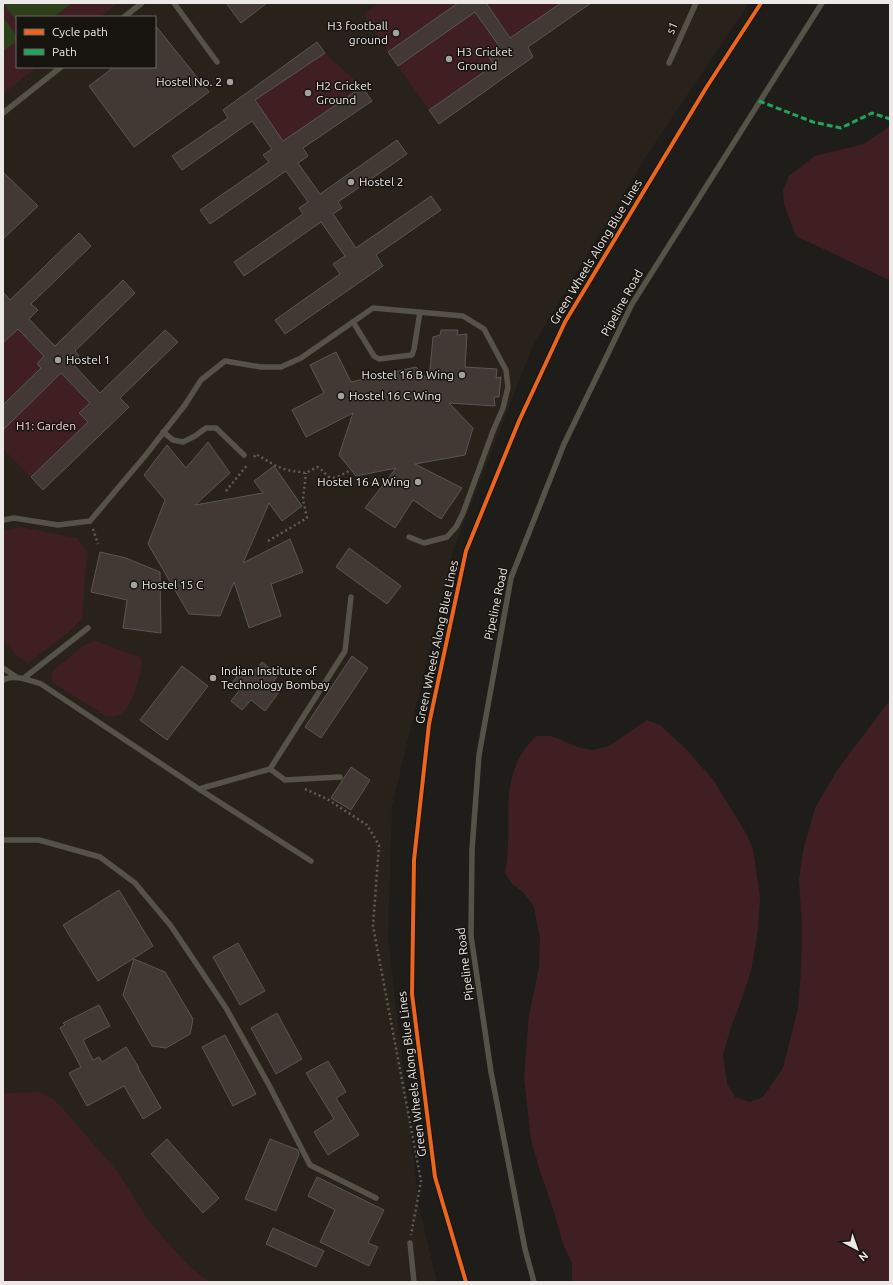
<svg xmlns="http://www.w3.org/2000/svg" width="893" height="1285" font-family="Ubuntu,sans-serif">
	<style>
		.built { fill: #29221a; fill-rule: evenodd }
		.green { fill: #401f23 }
		.water { fill: #2c401b }
		.building { fill: #423934; stroke: #585654 }
		.lines { fill: none; stroke-linecap: round; stroke-linejoin: round }
		.path { stroke: #5f5d55; stroke-width: 2.5; stroke-dasharray: 2 3; stroke-linecap: butt }
		.service { stroke: #555347; stroke-width: 5.5 }
		.quiet { stroke: #20a55d; stroke-width: 3; stroke-dasharray: 6 3; stroke-linecap: butt }
		.cycleway-casing { stroke: #171410; stroke-width: 6 }
		.cycleway { stroke: #eb651d; stroke-width: 4 }
		.poi-dot { fill: #a4a19e; stroke: #171410; stroke-width: 1.5 }
		.labels { text-anchor: middle; stroke-width: 3; stroke-linejoin: round; paint-order: stroke }
		.poi-label { font-size: 12px; fill: #ebe8e5; stroke: #171410; text-anchor: start }
		.street-label { font-size: 12px; fill: #ebe8e5; stroke: #171410 }
		.park-label { font-size: 12px; fill: #f6d2d5; stroke: #171410 }
	</style>
	<rect width="100%" height="100%" fill="#1f1d1a"/>
	<!-- built -->
	<path class="built" d="M 3,3 L 749,3 L 645,158 L 533,345 L 453,551 L 392,806 L 388,939 L 419,1207 L 437,1282 L 3,1282 ZM 17,17 L 155,17 L 155,67 L 17,67 Z"/>
	<!-- green -->
	<path class="green" d="M 3,3 L 118,3 L 100,17 L 17,17 L 17,67 L 37,67 L 3,94 Z
		M 380,3 L 456,3 L 457,4 L 388,52 L 364,14 Z
		M 495,3 L 561,3 L 511,38 L 489,7 Z
		M 475,12 L 499,46 L 487,54 L 494,65 L 429,110 L 398,66 Z
		M 325,53 L 362,87 L 283,141 L 255,100 Z
		M 890,126 L 890,279 L 887,279 L 796,236 L 784,204 L 783,190 L 789,176 L 815,156 L 864,144 Z
		M 18,329 L 50,362 L 3,405 L 3,343 Z
		M 61,373 L 90,403 L 79,413 L 88,422 L 31,477 L 3,449 L 3,430 Z
		M 20,527 L 77,538 L 87,552 L 82,618 L 70,631 L 28,663 L 17,656 L 3,640 L 3,531 Z
		M 95,641 L 139,657 L 142,663 C 141,674 131,708 122,713 C 117,717 112,716 106,716 L 58,686 L 52,681 L 51,674 L 54,670 L 86,644 Z
		M 890,700 L 890,1282 L 572,1282 L 572,1263 L 563,1244 L 554,1212 L 539,1168 L 531,1139 L 524,1078 L 529,1015 L 539,968 L 540,938 L 534,907 L 524,893 L 513,885 L 505,873 C 515,821 494,779 536,736 L 551,736 L 580,748 L 594,750 L 609,746 L 647,720 L 661,726 L 685,748 L 714,781 L 747,835 L 753,849 L 760,898 L 758,929 L 751,971 L 741,1001 L 731,1027 L 723,1055 L 727,1084 L 735,1097 L 750,1102 L 763,1097 L 783,1068 L 798,1009 L 801,972 L 802,925 L 799,880 L 803,851 L 815,808 L 838,769 Z
		M 40,1092 L 53,1099 L 65,1111 L 117,1171 L 148,1220 L 185,1262 L 199,1274 L 210,1282 L 3,1282 L 3,1093 Z"/>
	<!-- water -->
	<path class="water" d="M 3,3 L 72,3 L 53,17 L 17,17 L 17,22 Z
		M 3,17 L 17,36 L 17,41 L 3,51 Z"/>
	<!-- building -->
	<path class="building" d="M 226,3 L 267,3 L 241,23 Z
		M 458,3 L 489,3 L 487,4 L 510,38 L 561,3 L 591,3 L 528,47 L 533,57 L 439,124 L 429,110 L 494,65 L 487,54 L 499,46 L 475,12 L 398,66 L 388,52 Z
		M 155,25 L 209,92 L 134,147 L 89,86 L 114,67 L 155,67 Z
		M 317,42 L 325,53 L 255,100 L 283,141 L 362,87 L 372,101 L 303,148 L 308,156 L 298,163 L 320,194 L 397,140 L 407,154 L 338,202 L 342,208 L 333,214 L 356,248 L 431,196 L 441,210 L 376,255 L 383,266 L 285,334 L 275,320 L 340,274 L 333,264 L 345,256 L 321,222 L 244,276 L 234,262 L 303,214 L 299,208 L 308,202 L 286,171 L 210,224 L 200,210 L 269,162 L 263,155 L 272,149 L 252,121 L 182,170 L 172,156 L 228,118 L 223,110 Z
		M 3,172 L 38,206 L 3,239 Z
		M 79,233 L 91,246 L 31,304 L 38,310 L 29,319 L 55,346 L 123,280 L 135,293 L 75,351 L 79,356 L 72,363 L 100,393 L 165,330 L 178,342 L 120,398 L 129,407 L 43,490 L 31,477 L 88,422 L 79,413 L 90,403 L 61,373 L 3,430 L 3,405 L 41,368 L 37,364 L 44,356 L 18,329 L 3,343 L 3,292 L 10,300 Z
		M 441,330 L 458,330 L 457,335 L 467,334 L 465,367 L 497,369 L 496,378 L 501,377 L 499,397 L 494,397 L 495,406 L 449,403 L 473,428 L 465,455 L 415,464 L 462,488 L 441,519 L 413,500 L 395,528 L 365,508 L 396,468 L 356,476 L 339,455 L 353,413 L 306,437 L 292,410 L 324,393 L 310,365 L 336,352 L 351,382 L 416,367 L 429,381 L 433,337 L 440,335 Z
		M 208,442 L 230,473 L 195,505 L 263,493 L 254,481 L 274,466 L 302,506 L 282,521 L 269,503 L 243,563 L 290,539 L 303,572 L 271,584 L 281,616 L 249,628 L 234,582 L 220,616 L 189,614 L 148,544 L 165,500 L 144,475 L 167,445 L 186,468 Z
		M 349,548 L 401,586 L 387,604 L 336,567 Z
		M 100,552 L 126,558 L 160,572 L 161,633 L 123,628 L 127,600 L 91,592 Z
		M 352,656 L 368,668 L 321,738 L 305,727 Z
		M 262,662 L 278,675 L 271,685 L 279,692 L 265,711 L 251,700 L 242,710 L 231,701 L 239,691 L 231,684 L 242,670 L 250,676 Z
		M 182,666 L 208,686 L 167,740 L 140,720 Z
		M 351,767 L 370,780 L 351,810 L 331,798 Z
		M 119,890 L 153,946 L 98,981 L 63,925 Z
		M 238,943 L 265,991 L 240,1005 L 213,957 Z
		M 134,959 L 165,972 L 193,1019 L 190,1034 L 166,1048 L 152,1046 L 123,995 Z
		M 99,1005 L 110,1026 L 83,1040 L 93,1060 L 99,1057 L 102,1062 L 126,1047 L 139,1068 L 138,1068 L 161,1108 L 143,1119 L 124,1086 L 87,1106 L 69,1073 L 81,1067 L 60,1028 L 65,1025 L 63,1023 Z
		M 277,1013 L 302,1059 L 276,1074 L 251,1028 Z
		M 225,1035 L 256,1094 L 233,1106 L 202,1047 Z
		M 328,1061 L 346,1092 L 336,1098 L 359,1135 L 328,1155 L 314,1132 L 334,1119 L 306,1073 Z
		M 167,1139 L 219,1198 L 203,1213 L 151,1154 Z
		M 270,1139 L 298,1150 L 299,1154 L 276,1211 L 245,1199 Z
		M 317,1177 L 384,1210 L 368,1243 L 378,1247 L 369,1266 L 320,1242 L 335,1210 L 308,1196 Z
		M 273,1228 L 324,1251 L 316,1267 L 266,1244 Z"/>
	<g class="lines">
		<!-- path -->
		<path class="path" d="M 254,457 L 256,454 L 276,466 L 287,470 L 306,473 L 317,467 C 322,469 324,473 328,476 C 334,481 342,474 349,471
			M 226,491 L 248,464
			M 93,529 L 98,544
			M 268,541 L 307,518 L 303,499 L 306,473
			M 305,789 L 327,799 L 367,825 L 379,845 L 373,926 L 421,1181 L 411,1235"/>
		<!-- service -->
		<path class="service" d="M 174,3 L 217,62
			M 124,17 L 142,3
			M 669,63 L 696,3
			M 3,113 L 61,67
			M 353,322 L 374,356 L 379,359 L 412,355 L 414,349 L 420,312
			M 163,432 L 173,440 L 183,442 L 195,436 L 206,428 L 216,428 L 244,455
			M 3,520 L 14,518 L 58,525 L 90,521 L 145,456 L 185,405 L 201,380 L 225,361 L 261,367 L 281,367 L 301,358 L 373,308 L 463,316 L 484,329 L 506,370 L 508,387 L 503,408 L 493,431 L 463,513 L 456,527 L 447,537 L 424,543 L 409,537
			M 3,668 L 18,678
			M 24,678 L 88,628
			M 3,680 C 14,674 29,680 41,684 L 199,789 L 311,861
			M 270,769 L 345,651 L 351,597
			M 199,789 L 270,769 L 285,780 L 340,777
			M 3,840 L 39,840 L 100,857 L 135,883 L 171,926 L 226,1008 L 269,1085 L 310,1165 L 376,1198
			M 410,1243 L 414,1282
			M 534,1282 L 525,1249 L 491,1072 L 471,936 L 472,850 L 479,755 L 511,578 L 564,444 L 632,304 L 822,3"/>
		<!-- quiet -->
		<path class="quiet" d="M 759,101 L 813,122 L 841,128 L 872,113 L 890,119"/>
		<!-- cycleway casing -->
		<g class="cycleway-casing">
			<path id="cycleway" d="M 466,1282 L 435,1177 L 412,994 L 414,860 L 429,724 L 466,551 L 519,421 L 565,322 L 706,88 L 761,3"/>
		</g>
		<!-- cycleway -->
		<use href="#cycleway" class="cycleway"/>
	</g>
	<!-- markers -->
	<g class="poi-dot">
		<circle cx="396" cy="33" r="4"/>
		<circle cx="449" cy="59" r="4"/>
		<circle cx="230" cy="82" r="4"/>
		<circle cx="308" cy="93" r="4"/>
		<circle cx="351" cy="182" r="4"/>
		<circle cx="58" cy="360" r="4"/>
		<circle cx="462" cy="375" r="4"/>
		<circle cx="341" cy="396" r="4"/>
		<circle cx="418" cy="482" r="4"/>
		<circle cx="134" cy="585" r="4"/>
		<circle cx="213" cy="678" r="4"/>
	</g>
	<g class="labels">
		<!-- poi labels -->
		<g class="poi-label">
			<text x="388" y="30" text-anchor="end">H3 football<tspan x="388" dy="14">ground</tspan></text>
			<text x="457" y="56">H3 Cricket<tspan x="457" dy="14">Ground</tspan></text>
			<text x="222" y="86" text-anchor="end">Hostel No. 2</text>
			<text x="316" y="90">H2 Cricket<tspan x="316" dy="14">Ground</tspan></text>
			<text x="359" y="186">Hostel 2</text>
			<text x="66" y="364">Hostel 1</text>
			<text x="454" y="379" text-anchor="end">Hostel 16 B Wing</text>
			<text x="349" y="400">Hostel 16 C Wing</text>
			<text x="410" y="486" text-anchor="end">Hostel 16 A Wing</text>
			<text x="142" y="589">Hostel 15 C</text>
			<text x="221" y="675">Indian Institute of<tspan x="221" dy="14">Technology Bombay</tspan></text>
		</g>
		<!-- street labels -->
		<g class="street-label">
			<text transform="translate(672 28) rotate(-66)" y="4">s1</text>
			<text transform="translate(596 252) rotate(-59)" y="4">Green Wheels Along Blue Lines</text>
			<text transform="translate(622 303) rotate(-61)" y="4">Pipeline Road</text>
			<text transform="translate(496 604) rotate(-78)" y="4">Pipeline Road</text>
			<text transform="translate(437 642) rotate(-78)" y="4">Green Wheels Along Blue Lines</text>
			<text transform="translate(465 964) rotate(-97)" y="4">Pipeline Road</text>
			<text transform="translate(412 1074) rotate(-97)" y="4">Green Wheels Along Blue Lines</text>
		</g>
		<!-- park labels -->
		<g class="park-label">
			<text x="46" y="430">H1: Garden</text>
		</g>
	</g>
	<!-- border -->
	<rect width="893" height="1285" fill="none" stroke="#ebe8e5" stroke-width="8"/>
	<!-- legend -->
	<rect x="16" y="16" width="140" height="52" fill="#171410" stroke="#6c6965"/>
	<rect x="24" y="29" width="20" height="6" fill="#eb651d" stroke="#6c6965"/>
	<text x="52" y="36" font-size="12" fill="#ebe8e5">Cycle path</text>
	<rect x="24" y="49" width="20" height="6" fill="#20a55d" stroke="#6c6965"/>
	<text x="52" y="56" font-size="12" fill="#ebe8e5">Path</text>
	<!-- north arrow -->
	<g transform="translate(857 1249) rotate(139)" stroke="#171410" stroke-width="3" paint-order="stroke">
	<path d="M0-3L7 15L0 10L-7 15Z" fill="#ebe8e5"/>
	<text y="-6" font-size="11" font-weight="bold" text-anchor="middle" fill="#ebe8e5">N</text>
	</g>
</svg>
